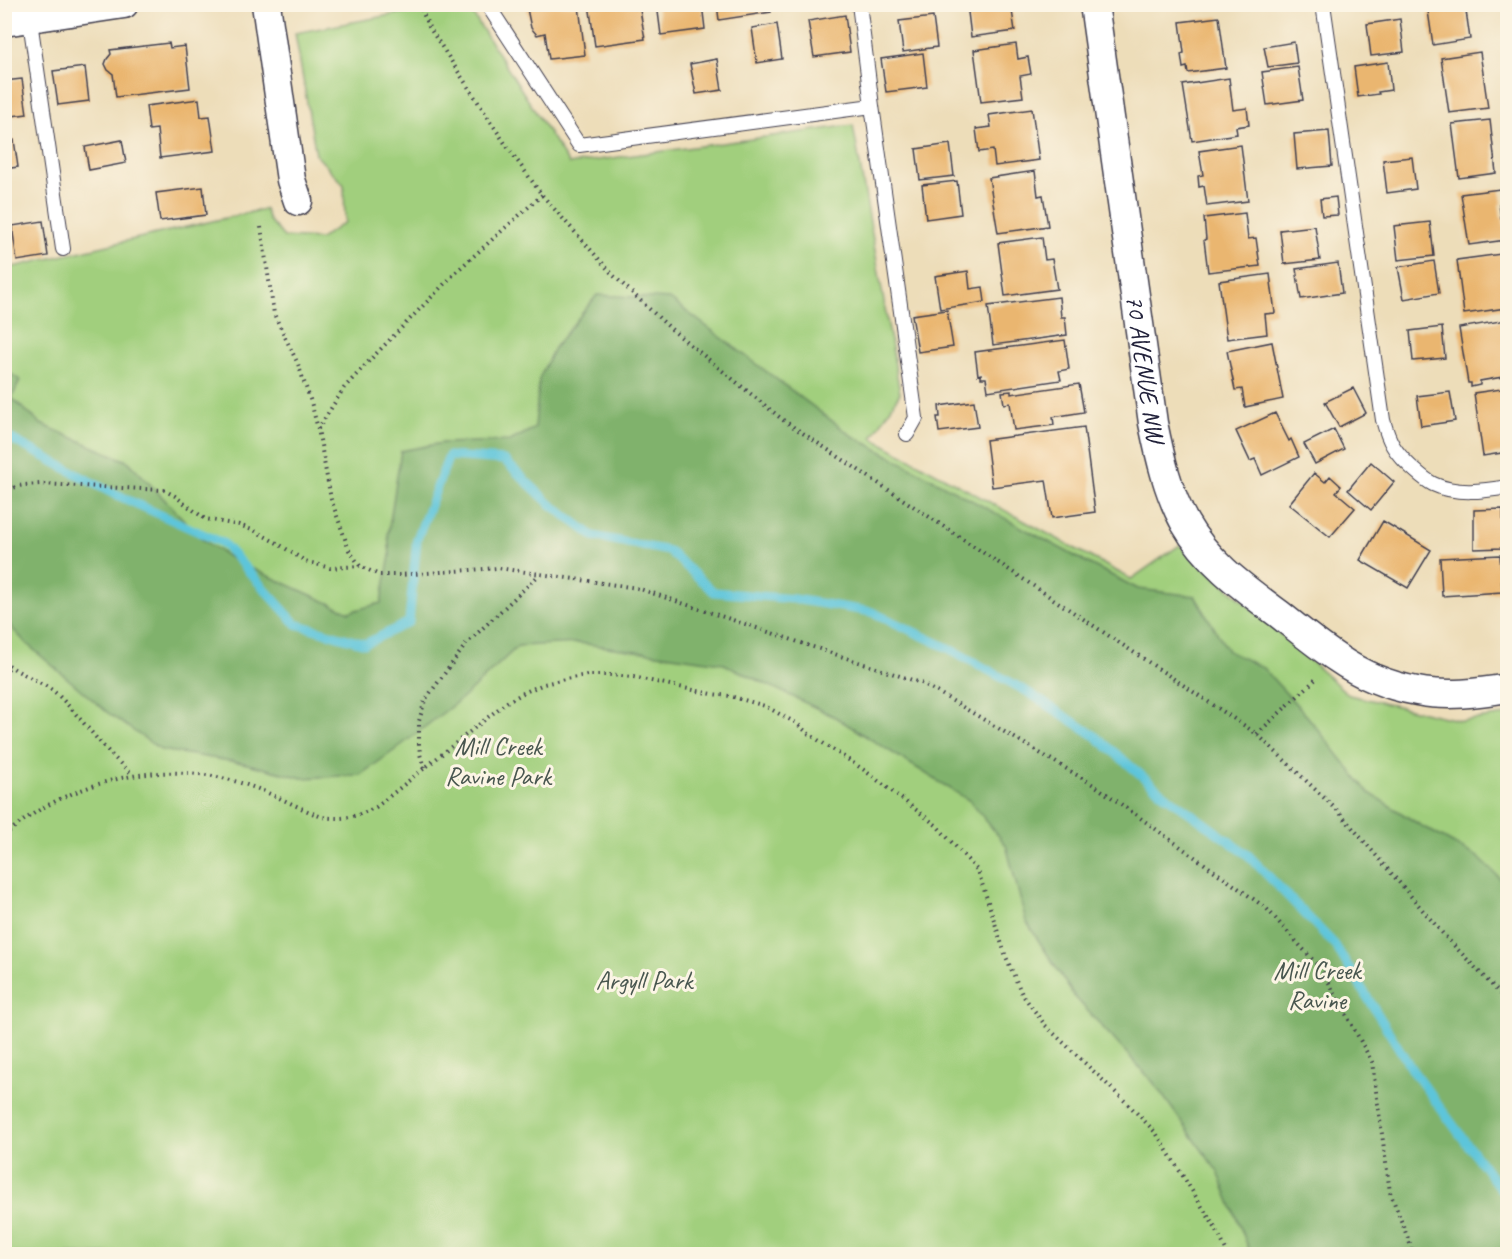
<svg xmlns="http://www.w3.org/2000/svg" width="1512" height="1259" font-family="Caveat,sans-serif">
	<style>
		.green { fill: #a1cf7d; stroke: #62785c; stroke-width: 1.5 }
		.forest { fill: #80b26c; stroke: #516a54; stroke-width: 1.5 }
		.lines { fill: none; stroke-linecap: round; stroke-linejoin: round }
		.stream { stroke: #5dc5da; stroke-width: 9 }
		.building { fill: #eab66f }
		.service-casing { stroke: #403e4e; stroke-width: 16 }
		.minor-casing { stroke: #403e4e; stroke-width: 31 }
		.path { stroke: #403e4e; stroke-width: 4; stroke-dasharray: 1.5 4.5; stroke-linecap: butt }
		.service { stroke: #fff; stroke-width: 14 }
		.minor { stroke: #fff; stroke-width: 28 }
		.labels { text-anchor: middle; stroke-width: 6; stroke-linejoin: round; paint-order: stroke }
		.street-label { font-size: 26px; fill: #22223b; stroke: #fcf5e5 }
		.park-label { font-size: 26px; fill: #48564f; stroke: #fcf5e5 }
	</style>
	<rect width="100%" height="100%" fill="#fcf5e5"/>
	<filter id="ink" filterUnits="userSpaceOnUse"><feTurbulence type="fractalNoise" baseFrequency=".0167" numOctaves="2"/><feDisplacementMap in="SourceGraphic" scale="12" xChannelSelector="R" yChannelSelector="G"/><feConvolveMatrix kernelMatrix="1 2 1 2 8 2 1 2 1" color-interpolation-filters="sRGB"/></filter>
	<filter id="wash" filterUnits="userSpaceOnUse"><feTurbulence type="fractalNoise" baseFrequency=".008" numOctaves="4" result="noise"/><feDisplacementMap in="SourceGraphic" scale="24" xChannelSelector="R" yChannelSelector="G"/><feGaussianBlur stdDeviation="1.35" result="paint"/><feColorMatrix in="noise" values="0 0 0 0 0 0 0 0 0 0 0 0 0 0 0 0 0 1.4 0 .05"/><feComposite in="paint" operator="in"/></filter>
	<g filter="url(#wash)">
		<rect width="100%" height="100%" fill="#edddb9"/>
		<!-- green -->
		<path class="green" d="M 443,5 L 467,5 L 569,164 L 853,125 L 900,393 L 872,438 L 1131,579 L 1180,545 L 1349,695 L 1462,721 L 1507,715 L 1507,1254 L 5,1254 L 4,269 L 265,209 L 269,220 L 284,237 L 320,239 L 345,222 L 344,185 L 316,155 L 295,33 Z"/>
		<!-- forest -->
		<path class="forest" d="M 597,295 L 670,299 L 851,435 L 1084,561 L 1138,589 L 1195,596 L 1228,651 L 1263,668 L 1308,717 L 1368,792 L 1420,825 L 1478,857 L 1507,885 L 1507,1254 L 1251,1254 L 1218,1172 L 1153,1082 L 1074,996 L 1026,921 L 1006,845 L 970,801 L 835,717 L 722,663 L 579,643 L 518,646 L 466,695 L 395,750 L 360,775 L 302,778 L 243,763 L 161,750 L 108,713 L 27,644 L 5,621 L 5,370 L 20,380 L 12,398 L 41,424 L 129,462 L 202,539 L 235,561 L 349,612 L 381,603 L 390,556 L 388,534 L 401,451 L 442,443 L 510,441 L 535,428 L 539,379 L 554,348 Z"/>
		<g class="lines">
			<!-- stream -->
			<path class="stream" d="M 4,435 L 110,492 L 223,543 L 296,624 L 365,644 L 409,622 L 417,539 L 449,456 L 504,460 L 549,503 L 593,536 L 669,551 L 714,592 L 794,599 L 872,612 L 950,649 L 1026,691 L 1094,735 L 1161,792 L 1248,855 L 1335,945 L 1413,1071 L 1508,1199"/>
		</g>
		<g id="blocks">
			<!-- building -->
			<path class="building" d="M 526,4 L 579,6 L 585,55 L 549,59 L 545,33 L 537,35 L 531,28 Z
				M 589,4 L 639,4 L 645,39 L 595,46 Z
				M 657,4 L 702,4 L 705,29 L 661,35 Z
				M 717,4 L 770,4 L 771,12 L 719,20 Z
				M 784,4 L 816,4 L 816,6 L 785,10 Z
				M 967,4 L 1011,4 L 1015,31 L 971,37 Z
				M 1427,4 L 1465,4 L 1470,39 L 1433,45 Z
				M 845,15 L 850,52 L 814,57 L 808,21 Z
				M 933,17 L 937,47 L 903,52 L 899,21 Z
				M 1219,17 L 1226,68 L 1188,73 L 1187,67 L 1183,68 L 1181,54 L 1184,53 L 1180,22 Z
				M 1400,19 L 1404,52 L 1371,56 L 1367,24 Z
				M 777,24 L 782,59 L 757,63 L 752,28 Z
				M 1294,42 L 1297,63 L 1268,67 L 1264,47 Z
				M 169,43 L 170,48 L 185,46 L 190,88 L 116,97 L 113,74 L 108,70 L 105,64 L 107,59 L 111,54 L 110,50 Z
				M 1016,44 L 1018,59 L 1028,57 L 1031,74 L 1020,76 L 1023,97 L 981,102 L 974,50 Z
				M 1480,52 L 1488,108 L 1449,113 L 1441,58 Z
				M 923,53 L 927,87 L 886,92 L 881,59 Z
				M 717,59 L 722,90 L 696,94 L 690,64 Z
				M 1388,62 L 1391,90 L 1378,92 L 1379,94 L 1358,97 L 1354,67 Z
				M 85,67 L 89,101 L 58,105 L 53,71 Z
				M 1298,67 L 1303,100 L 1267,105 L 1262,72 Z
				M 1229,78 L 1233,110 L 1247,108 L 1249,125 L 1236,127 L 1237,134 L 1192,141 L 1183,85 Z
				M 22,79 L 27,114 L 4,117 L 4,81 Z
				M 199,99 L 201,117 L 210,116 L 215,151 L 160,158 L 157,129 L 149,130 L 146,106 Z
				M 1032,109 L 1039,160 L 995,166 L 993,150 L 979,152 L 976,129 L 991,127 L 989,115 Z
				M 1490,120 L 1496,173 L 1459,178 L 1452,124 Z
				M 1329,131 L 1332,166 L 1297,169 L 1294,134 Z
				M 14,140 L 18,167 L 4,169 L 4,141 Z
				M 122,140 L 126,163 L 89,170 L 85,147 Z
				M 950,144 L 954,176 L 920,180 L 916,149 Z
				M 1241,145 L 1248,201 L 1207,206 L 1204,186 L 1199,187 L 1198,176 L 1203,175 L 1199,151 Z
				M 1412,157 L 1416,189 L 1387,193 L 1383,160 Z
				M 1035,171 L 1038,196 L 1043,195 L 1048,226 L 998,233 L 989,178 Z
				M 957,181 L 961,214 L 926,219 L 922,185 Z
				M 203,187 L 206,215 L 160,221 L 156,193 Z
				M 1500,189 L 1502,204 L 1499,204 L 1501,218 L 1503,218 L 1506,240 L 1469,245 L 1461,194 Z
				M 1336,197 L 1338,215 L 1322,216 L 1320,199 Z
				M 1245,213 L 1248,239 L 1256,238 L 1260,266 L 1208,272 L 1204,240 L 1206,239 L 1204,218 Z
				M 43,221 L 48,256 L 17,261 L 12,226 Z
				M 1430,222 L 1434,256 L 1398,260 L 1394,226 Z
				M 1315,226 L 1320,260 L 1284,264 L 1280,230 Z
				M 1042,237 L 1045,260 L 1052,259 L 1057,289 L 1005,296 L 998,243 Z
				M 1501,254 L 1505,282 L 1502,282 L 1506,308 L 1464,314 L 1457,260 Z
				M 1434,261 L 1439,293 L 1404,299 L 1398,267 Z
				M 1338,263 L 1342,293 L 1301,299 L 1296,269 Z
				M 968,271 L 970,289 L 983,287 L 985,302 L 940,309 L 935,276 Z
				M 1270,274 L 1275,313 L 1265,314 L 1267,334 L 1227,339 L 1219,281 Z
				M 1059,297 L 1061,317 L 1065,317 L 1067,335 L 993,345 L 988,306 Z
				M 947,310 L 953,347 L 918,352 L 912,315 Z
				M 1506,320 L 1508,332 L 1508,376 L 1480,381 L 1480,385 L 1471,387 L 1471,383 L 1468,383 L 1459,328 Z
				M 1442,327 L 1445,358 L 1413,361 L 1410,331 Z
				M 1065,340 L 1069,369 L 1059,371 L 1061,380 L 988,391 L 986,378 L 981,378 L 981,374 L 978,375 L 975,352 Z
				M 1272,342 L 1283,399 L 1245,407 L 1242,389 L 1235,390 L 1227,351 Z
				M 1079,384 L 1084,412 L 1053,417 L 1054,425 L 1014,430 L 1010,403 L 1004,404 L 1002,392 L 1011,391 L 1011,394 Z
				M 1353,388 L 1366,413 L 1339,427 L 1325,402 Z
				M 1508,388 L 1508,452 L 1483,456 L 1474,393 Z
				M 1450,392 L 1455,421 L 1421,426 L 1417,396 Z
				M 974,401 L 978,427 L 939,432 L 937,417 L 940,417 L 939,406 Z
				M 1275,413 L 1289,441 L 1291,439 L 1299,457 L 1262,475 L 1255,459 L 1250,461 L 1236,431 Z
				M 1084,427 L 1095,512 L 1052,518 L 1046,480 L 992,487 L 986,440 Z
				M 1334,429 L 1344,449 L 1315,464 L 1304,444 Z
				M 1371,462 L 1394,482 L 1371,510 L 1348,490 Z
				M 1314,473 L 1325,482 L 1330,476 L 1341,486 L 1336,492 L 1355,508 L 1330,537 L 1289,504 Z
				M 1503,509 L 1503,548 L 1474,549 L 1474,510 Z
				M 1383,521 L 1431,550 L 1408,588 L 1360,560 Z
				M 1500,555 L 1502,592 L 1442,596 L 1440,558 Z"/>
		</g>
	</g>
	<g filter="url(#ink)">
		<use href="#blocks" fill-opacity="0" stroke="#403e4e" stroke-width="1.5"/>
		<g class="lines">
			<!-- service casing -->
			<g class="service-casing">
				<path id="service" d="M 487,4 L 579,145 L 872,106
					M 859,4 L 872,106 L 916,418 L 907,434
					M 1323,4 L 1383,420 C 1389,442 1394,451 1411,467 C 1418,473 1425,480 1433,484 C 1456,495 1484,491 1508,487
					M 29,14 L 63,249"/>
			</g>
			<!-- minor casing -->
			<g class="minor-casing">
				<g id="minor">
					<path d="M 266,4 L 291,180 L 298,201"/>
					<path id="s1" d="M 1094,4 L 1153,423 C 1160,457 1168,493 1185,523 C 1207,562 1244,588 1279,614 C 1298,629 1317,645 1337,658 C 1360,674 1389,686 1417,691 C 1447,697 1478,693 1508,688"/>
					<path d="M 4,22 L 124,4"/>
				</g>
			</g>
			<!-- path -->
			<path class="path" d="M 419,4 L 429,27 L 506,145 L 542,195 L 614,276 L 671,329 L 783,420 L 1257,734 L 1339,812 L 1444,935 L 1508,1002
				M 542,195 L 458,270 L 370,360 L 344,388 L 318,429 L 331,499 L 349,550 L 360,566 L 379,575 L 399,575 L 498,568 L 637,588 L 924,684 L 1097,787 L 1266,908 L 1322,970 L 1372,1062 L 1390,1192 L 1414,1254
				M 261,227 L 274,314 L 298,364 L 311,402 L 318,429
				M 4,494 C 15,484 26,485 40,484 L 164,490 L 175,496 L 205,519 L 239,525 L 255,531 L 277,543 L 305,561 L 330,568 L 360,566
				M 4,661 C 20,676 43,680 59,696 C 85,722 105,752 133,775
				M 4,674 L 10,666
				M 1257,734 L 1316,679
				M 424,768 L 420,754 L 419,744 L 419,721 L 425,700 L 467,643 L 539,575
				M 4,835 C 19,824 34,812 50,804 C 109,773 178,763 241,783 C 268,791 296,807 322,817 C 344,820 356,817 376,807 L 507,702 L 525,692 L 544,684 L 565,679 L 587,675 L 610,675 L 633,677 L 712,694 L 730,696 L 765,706 L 796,723 L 809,734 L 864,770 L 936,825 L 978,871 L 1006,957 L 1022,994 L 1045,1025 L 1130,1106 L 1156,1133 L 1216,1229 L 1228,1254"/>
			<!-- service -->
			<use href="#service" class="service"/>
			<!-- minor -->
			<use href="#minor" class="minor"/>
		</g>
	</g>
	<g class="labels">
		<!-- street labels -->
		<g class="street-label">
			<text dy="9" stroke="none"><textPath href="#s1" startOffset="368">70 AVENUE NW</textPath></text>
		</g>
		<!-- park labels -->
		<g class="park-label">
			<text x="498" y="755">Mill Creek<tspan x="498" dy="30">Ravine Park</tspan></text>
			<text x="1317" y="979">Mill Creek<tspan x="1317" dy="30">Ravine</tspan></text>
			<text x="644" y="989">Argyll Park</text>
		</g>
	</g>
	<!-- margin -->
	<rect width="1512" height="1259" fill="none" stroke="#fcf5e5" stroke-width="24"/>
</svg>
